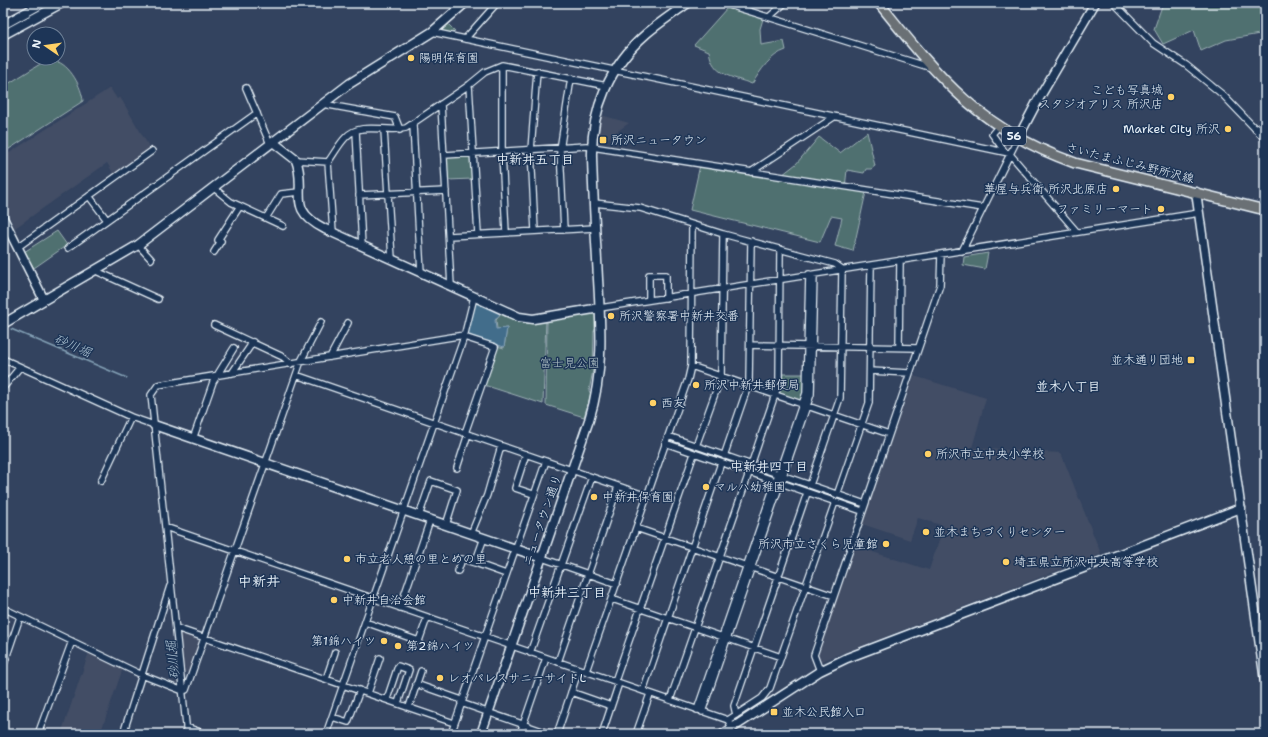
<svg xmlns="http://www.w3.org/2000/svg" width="1268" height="737" font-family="'Shantell Sans','Klee One',sans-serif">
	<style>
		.built { fill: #424d65 }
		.green { fill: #4f6f6f; stroke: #9cb0b4 }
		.water { fill: #436d8b; stroke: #85a2b7 }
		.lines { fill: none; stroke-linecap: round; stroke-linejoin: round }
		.stream { stroke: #85a2b7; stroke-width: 1.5 }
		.street-casing { stroke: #e8f1f8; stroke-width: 8 }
		.secondary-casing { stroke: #e8f1f8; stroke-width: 11 }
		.primary-casing { stroke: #e8f1f8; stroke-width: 12 }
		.street { stroke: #1d3557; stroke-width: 5.5 }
		.secondary { stroke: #1d3557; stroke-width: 8 }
		.primary { stroke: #6a7074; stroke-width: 9 }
		.poi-dot { fill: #ffd166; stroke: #1d3557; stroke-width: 1.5 }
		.labels { text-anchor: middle; stroke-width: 3; stroke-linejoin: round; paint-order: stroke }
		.shield { fill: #1d3557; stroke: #abb9c8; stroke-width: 1 }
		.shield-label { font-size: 11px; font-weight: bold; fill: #e8f1f8 }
		.poi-label { font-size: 12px; fill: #e8f1f8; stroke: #1d3557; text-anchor: start }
		.street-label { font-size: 12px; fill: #e8f1f8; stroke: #1d3557 }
		.park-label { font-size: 12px; fill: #b2c4c8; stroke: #1d3557 }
		.neighbourhood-label { font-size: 13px; font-weight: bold; fill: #e8f1f8; stroke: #1d3557 }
		.water-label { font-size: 13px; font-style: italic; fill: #aec3d2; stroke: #1d3557 }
		.quarter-label { font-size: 14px; font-weight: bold; fill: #e8f1f8; stroke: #1d3557 }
	</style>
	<rect width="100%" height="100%" fill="#33435f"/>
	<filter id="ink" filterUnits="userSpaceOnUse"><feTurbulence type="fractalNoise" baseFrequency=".025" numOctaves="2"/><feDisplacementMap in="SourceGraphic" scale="8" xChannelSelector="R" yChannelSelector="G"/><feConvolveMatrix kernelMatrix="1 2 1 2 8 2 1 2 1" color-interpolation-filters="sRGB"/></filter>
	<g filter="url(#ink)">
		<!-- built -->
		<path class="built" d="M 110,88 L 117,99 L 120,97 L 151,150 L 115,176 L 107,163 L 15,228 L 3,204 L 3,157 Z
			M 601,115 L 629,123 L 597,146 L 597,137 Z
			M 914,376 L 986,398 L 972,448 L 1061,453 L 1101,554 L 822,661 L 818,655 L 854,546 L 929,570 L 944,526 L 918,518 L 910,540 L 862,524 Z
			M 179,631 L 202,639 L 190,673 L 184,672 Z
			M 89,652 L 123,668 L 100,734 L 61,734 Z"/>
		<!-- green -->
		<path class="green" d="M 1163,3 L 1265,3 L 1265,33 L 1226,40 L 1201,51 L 1194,30 L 1163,44 L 1154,29 Z
			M 727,8 L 763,19 L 760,29 L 761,45 L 784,41 L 786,50 C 770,55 761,70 752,84 C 731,76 713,76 709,51 L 694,45 Z
			M 447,23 L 455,31 L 452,34 L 442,32 L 441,28 Z
			M 45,61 C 48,61 52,61 55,61 C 70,64 82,88 83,101 L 3,153 L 3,87 Z
			M 867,132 L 875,166 L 871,169 L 866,169 L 864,173 L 847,170 L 845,188 L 866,192 L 853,251 L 835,246 L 842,218 L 831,216 L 820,242 L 690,210 L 700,165 L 778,178 L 796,164 L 819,137 L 840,153 Z
			M 471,155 L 472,179 L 448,180 L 447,156 Z
			M 57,231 L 67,245 L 34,268 L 24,252 Z
			M 988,253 L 985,269 L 963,265 L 964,257 Z
			M 595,312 L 596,328 L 594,331 L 593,370 L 589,391 L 591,394 L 584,417 L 546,405 L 547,318 Z
			M 502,313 L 546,319 L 543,404 L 484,385 L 497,346 L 504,348 L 507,328 L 497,329 L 496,320 Z
			M 781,374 L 805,374 L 802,400 L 800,401 L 780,395 Z"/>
		<!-- water -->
		<path class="water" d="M 477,302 L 501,313 L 495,320 L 496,329 L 507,328 L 504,347 L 471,336 L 467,331 L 475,303 Z"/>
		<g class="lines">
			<!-- stream -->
			<path class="stream" d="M 3,312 L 6,318
				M 11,329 L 127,378"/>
			<!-- street casing -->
			<g class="street-casing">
				<path id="street" d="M 723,3 L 932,68
					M 1114,3 L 1153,43 L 1186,65 L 1223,95 L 1265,139
					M 769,17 L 785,3
					M 432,32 L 1009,153 L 1077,232
					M 465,39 L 497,3
					M 502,65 L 502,153 L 506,233
					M 469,85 L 478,234
					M 246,88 L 270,144
					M 323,104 L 395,117 L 400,130
					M 441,104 L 451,286
					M 413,125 L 421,273
					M 998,127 L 992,134 L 1005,152
					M 1255,129 L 1265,125
					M 384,130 L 392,259
					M 356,131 L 362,246
					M 445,155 L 586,146 L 983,208
					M 296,160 L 328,162 C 334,154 339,144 346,137 C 361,121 387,133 406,128 L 469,85 L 485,72 L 502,65 L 607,86
					M 328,162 L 333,232
					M 751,172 L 834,117
					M 214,188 L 231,202 L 283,226
					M 359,195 L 446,191
					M 89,196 L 107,220
					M 594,203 L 640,208 L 723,234 L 835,264 L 842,269 L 840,398 L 810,485
					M 266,218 L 281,194 L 299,192
					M 564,230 L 560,150 L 571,78
					M 535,231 L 531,150 L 537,71
					M 449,236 L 595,228
					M 138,245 L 151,259
					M 18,247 L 152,151
					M 68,248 L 257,113
					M 962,251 L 1018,138
					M 214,252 L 221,241 L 218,240 L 240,206
					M 94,270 L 158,299
					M 649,300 L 649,275 L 666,275 L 666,298
					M 600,308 L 1199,213
					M 214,325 L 283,357 L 291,364
					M 464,337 L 495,347 L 465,433
					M 750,345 L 918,348
					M 899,347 L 900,260
					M 330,357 L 348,323
					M 3,359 L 131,417 L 154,425
					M 691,366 L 889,434
					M 870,371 L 909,373
					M 232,373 L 253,342
					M 296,375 L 647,496
					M 3,388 L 20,367
					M 668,436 L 865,504
					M 193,439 L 213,382 L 234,348
					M 665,443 L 862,511
					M 696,446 L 721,377 L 723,234
					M 526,454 L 515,488 L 533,494
					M 724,456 L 749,383 L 751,241
					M 751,465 L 779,383 L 780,249
					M 457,468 L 468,434
					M 101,481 L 131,417
					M 837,495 L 869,403 L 871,265
					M 419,516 L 431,481 L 457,490 L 446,525
					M 165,527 L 728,720 L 732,728
					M 636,528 L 834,596
					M 471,534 L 487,495 L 501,446
					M 542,558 L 617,584
					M 475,563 L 506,574
					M 458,571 L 462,559 L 475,563 L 484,538
					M 612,599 L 781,657
					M 3,608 L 142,675 L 183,691 L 186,690 L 301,361 L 321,322
					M 400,608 L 430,520
					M 365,622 L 419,641 L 427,618
					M 176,628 L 454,723
					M 530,653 L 592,477
					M 558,662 L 618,487
					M 3,667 L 20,617
					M 586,671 L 688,379 L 691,366 L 692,225
					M 820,671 L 814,655 L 940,285 L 941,254
					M 326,679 L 335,652
					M 615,681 L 694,454
					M 416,684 L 462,700
					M 643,691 L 721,463
					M 571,692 L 611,706
					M 368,693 L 380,658
					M 387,699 L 398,666 L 409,670 L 398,703
					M 670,700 L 749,473
					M 461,703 L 551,734
					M 409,707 L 421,671
					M 697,710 L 806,393 L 809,274
					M 702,712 L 811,394 L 814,274
					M 736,715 L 734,706 L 807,493
					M 332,717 L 348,722 L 360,690
					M 728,720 L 762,698 L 770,688 L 835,502
					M 186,727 L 206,734
					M 637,731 L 645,734
					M 38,734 L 72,641
					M 123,734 L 170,586
					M 187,734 L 151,395 L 158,385 L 464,335
					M 326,734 L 464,337 L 474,297
					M 451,734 L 546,461
					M 520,734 L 546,658
					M 557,734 L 579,669
					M 602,734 L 619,683
					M 636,734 L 650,694"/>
			</g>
			<!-- secondary casing -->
			<g class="secondary-casing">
				<path id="secondary" d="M 3,25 L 43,3
					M 3,35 L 62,3
					M 1018,138 L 1038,100 L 1095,3
					M 273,142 L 296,160 C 308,192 284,208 325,229 L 519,317 L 533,319 L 600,308
					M 1196,192 L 1265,681
					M 3,218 L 44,300
					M 3,324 L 138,245 L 349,84 L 432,32 L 465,3
					M 154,425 L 542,558
					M 481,734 L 589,420 C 604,373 601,327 598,279 C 596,238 593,198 592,157 C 591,110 610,65 646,34 C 659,23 674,13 688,3
					M 723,734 L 820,671 L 847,658 L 1241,508"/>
			</g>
			<!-- primary casing -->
			<g class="primary-casing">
				<path id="primary" d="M 879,3 C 939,78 980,130 1075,163 L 1265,210"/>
			</g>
			<!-- street -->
			<use href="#street" class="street"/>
			<!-- secondary -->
			<use href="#secondary" class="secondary"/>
			<!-- primary -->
			<use href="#primary" class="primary"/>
		</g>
	</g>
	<!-- markers -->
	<g class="poi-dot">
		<circle cx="411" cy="58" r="4"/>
		<circle cx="1171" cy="97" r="4"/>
		<circle cx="1228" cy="129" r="4"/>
		<rect x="599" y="136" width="8" height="8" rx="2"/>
		<circle cx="1116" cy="189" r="4"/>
		<circle cx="1161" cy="209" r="4"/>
		<circle cx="611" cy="316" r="4"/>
		<rect x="1187" y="356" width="8" height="8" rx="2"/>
		<circle cx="696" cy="385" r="4"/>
		<circle cx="653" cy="403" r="4"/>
		<circle cx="928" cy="454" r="4"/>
		<circle cx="706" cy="487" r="4"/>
		<circle cx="594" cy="497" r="4"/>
		<circle cx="926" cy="532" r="4"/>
		<circle cx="886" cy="544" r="4"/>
		<circle cx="347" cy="559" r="4"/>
		<circle cx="1006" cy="562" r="4"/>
		<circle cx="334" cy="600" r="4"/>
		<circle cx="384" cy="641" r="4"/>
		<circle cx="398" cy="646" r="4"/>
		<circle cx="440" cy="678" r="4"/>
		<rect x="770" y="708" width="8" height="8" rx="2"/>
	</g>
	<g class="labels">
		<!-- shield labels -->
		<rect class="shield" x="1002" y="127" width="24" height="18" rx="3"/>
		<g class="shield-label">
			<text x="1014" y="140">56</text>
		</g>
		<!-- poi labels -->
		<g class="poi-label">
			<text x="419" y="62">陽明保育園</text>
			<text x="1163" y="94" text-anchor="end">こども写真城<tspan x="1163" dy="14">スタジオアリス 所沢店</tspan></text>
			<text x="1220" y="133" text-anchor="end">Market City 所沢</text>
			<text x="611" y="144">所沢ニュータウン</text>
			<text x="1108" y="193" text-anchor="end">華屋与兵衛 所沢北原店</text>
			<text x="1153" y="213" text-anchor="end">ファミリーマート</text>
			<text x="619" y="320">所沢警察署中新井交番</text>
			<text x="1183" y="364" text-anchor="end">並木通り団地</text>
			<text x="704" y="389">所沢中新井郵便局</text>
			<text x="661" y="407">西友</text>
			<text x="936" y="458">所沢市立中央小学校</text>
			<text x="714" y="491">マルハ幼稚園</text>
			<text x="602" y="501">中新井保育園</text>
			<text x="934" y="536">並木まちづくりセンター</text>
			<text x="878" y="548" text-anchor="end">所沢市立さくら児童館</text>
			<text x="355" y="563">市立老人憩の里とめの里</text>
			<text x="1014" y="566">埼玉県立所沢中央高等学校</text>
			<text x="342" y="604">中新井自治会館</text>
			<text x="376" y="645" text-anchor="end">第1錦ハイツ</text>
			<text x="406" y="650">第2錦ハイツ</text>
			<text x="448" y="682">レオパレスサニーサイドL</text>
			<text x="782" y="716">並木公民館入口</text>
		</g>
		<!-- street labels -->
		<g class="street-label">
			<text transform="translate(1130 163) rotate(14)" y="4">さいたまふじみ野所沢線</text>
			<text transform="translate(542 520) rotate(-71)" y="4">ニュータウン通り</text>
		</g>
		<!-- park labels -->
		<g class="park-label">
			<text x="570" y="367">富士見公園</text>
		</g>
		<!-- neighbourhood labels -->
		<g class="neighbourhood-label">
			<text x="535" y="164">中新井五丁目</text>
			<text x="1068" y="391">並木八丁目</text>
			<text x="769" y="471">中新井四丁目</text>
			<text x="567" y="597">中新井三丁目</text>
		</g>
		<!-- water labels -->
		<g class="water-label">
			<text transform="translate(73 345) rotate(23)" y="5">砂川堀</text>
			<text transform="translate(172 660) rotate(-96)" y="5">砂川堀</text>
		</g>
		<!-- quarter labels -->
		<g class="quarter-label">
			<text x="259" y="586">中新井</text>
		</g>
	</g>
	<!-- margin -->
	<rect width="1268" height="737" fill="none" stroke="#1d3557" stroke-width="16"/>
	<rect x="8" y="8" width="1252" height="721" fill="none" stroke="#e8f1f8" stroke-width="1.5" filter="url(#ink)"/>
	<!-- north arrow -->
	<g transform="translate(46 46) rotate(283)"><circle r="19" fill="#1d3557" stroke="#6e8097"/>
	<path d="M0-3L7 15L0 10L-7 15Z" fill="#ffd166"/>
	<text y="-6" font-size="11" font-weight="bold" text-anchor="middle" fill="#e8f1f8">N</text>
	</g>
</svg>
